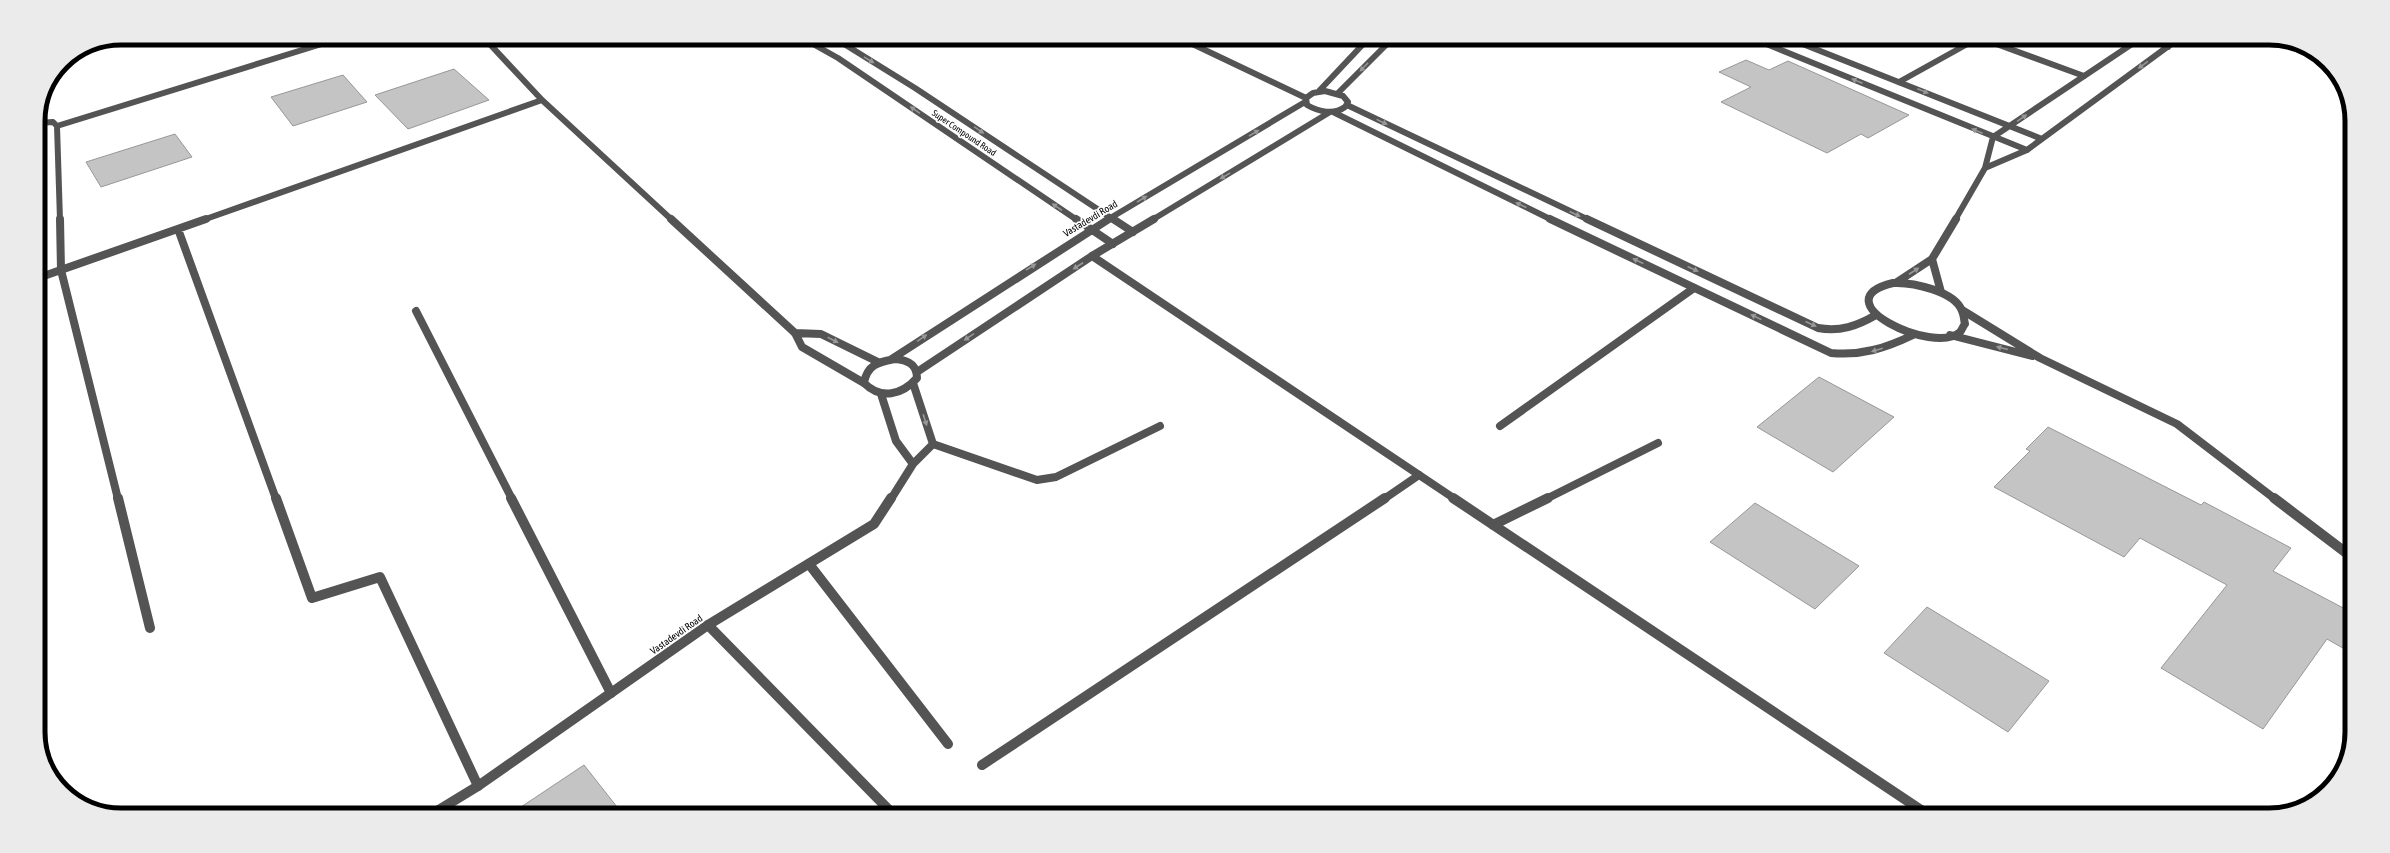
<svg xmlns="http://www.w3.org/2000/svg" width="2390" height="853" font-family="'Asap Condensed',sans-serif">
	<style>
		.building { fill: #c4c4c4; stroke: #989898 }
		.lines { fill: none; stroke-linecap: round; stroke-linejoin: round }
		.service-far2 { stroke: #545454; stroke-width: 6 }
		.service-far1 { stroke: #545454; stroke-width: 8 }
		.service { stroke: #545454; stroke-width: 10 }
		.minor-far2 { stroke: #545454; stroke-width: 6 }
		.minor-far1 { stroke: #545454; stroke-width: 8 }
		.minor { stroke: #545454; stroke-width: 10 }
		.tertiary-far2 { stroke: #545454; stroke-width: 6 }
		.tertiary-far1 { stroke: #545454; stroke-width: 8 }
		.tertiary { stroke: #545454; stroke-width: 10 }
		.oneway { fill: #989898 }
		.labels { text-anchor: middle; stroke-width: 3.5; stroke-linejoin: round; paint-order: stroke }
		.far-street-label { font-size: 9px; fill: #000; stroke: #fff }
		.street-label { font-size: 10px; fill: #000; stroke: #fff }
		.rim { fill: none; stroke: #000; stroke-width: 5 }
	</style>
	<rect width="100%" height="100%" fill="#fff"/>
	<!-- building -->
	<path class="building" d="M 1746,60 L 1769,70 L 1788,61 L 1909,115 L 1868,138 L 1861,134 L 1827,153 L 1721,102 L 1751,87 L 1719,72 Z
		M 454,69 L 489,100 L 408,129 L 375,95 Z
		M 343,75 L 367,102 L 293,126 L 271,97 Z
		M 175,134 L 192,157 L 101,187 L 86,162 Z
		M 1819,377 L 1894,417 L 1833,472 L 1757,427 Z
		M 2048,427 L 2201,505 L 2204,502 L 2291,548 L 2273,571 L 2349,611 L 2348,651 L 2327,639 L 2263,729 L 2161,668 L 2227,585 L 2140,538 L 2124,557 L 1994,487 L 2030,451 L 2026,449 Z
		M 1755,503 L 1859,566 L 1815,609 L 1710,542 Z
		M 1927,607 L 2049,681 L 2008,732 L 1884,653 Z
		M 584,765 L 621,812 L 515,811 Z"/>
	<g class="lines">
		<!-- service-far2 -->
		<path class="service-far2" d="M 1184,40 L 1306,98
			M 38,123 L 53,122 L 57,126 L 60,220
			M 57,126 L 341,38"/>
		<!-- service-far1 -->
		<path class="service-far1" d="M 60,219 L 61,270
			M 416,311 L 512,499
			M 1500,426 L 1694,288
			M 933,444 L 1037,480 L 1056,477 L 1160,426
			M 1384,499 L 1419,475"/>
		<!-- service -->
		<path class="service" d="M 511,498 L 611,693
			M 809,564 L 948,744
			M 708,625 L 891,812
			M 982,765 L 1385,498"/>
		<!-- minor-far2 -->
		<path class="minor-far2" d="M 485,39 L 542,100 L 672,220
			M 1991,42 L 2084,76
			M 2156,42 L 2168,47
			M 1899,82 L 1971,42
			M 203,220 L 542,100"/>
		<!-- minor-far1 -->
		<path class="minor-far1" d="M 671,219 L 795,333 L 802,347 L 864,383
			M 178,229 L 276,499
			M 1092,256 L 1455,499
			M 61,270 L 118,499
			M 38,278 L 206,219
			M 795,333 L 821,334 L 878,362
			M 1546,499 L 1658,443"/>
		<!-- minor -->
		<path class="minor" d="M 118,498 L 150,628
			M 276,498 L 312,598 L 380,577 L 478,786
			M 1453,498 L 1927,814
			M 1493,525 L 1548,498"/>
		<!-- tertiary-far2 -->
		<path class="tertiary-far2" d="M 804,39 L 838,58 L 1077,220
			M 836,39 L 915,88 L 1114,220
			M 1759,41 L 2027,150
			M 1795,41 L 2042,139
			M 1319,91 L 1367,40
			M 1325,91 L 1343,96 L 1348,102 L 1345,107 C 1334,115 1319,112 1307,105 L 1306,98 L 1313,93 Z
			M 1338,93 L 1390,41
			M 1347,105 L 1589,220
			M 1333,112 L 1552,220
			M 1985,168 L 2027,150 L 2174,42
			M 1107,220 L 1305,102
			M 1152,220 L 1330,112
			M 1955,220 L 1985,168 L 1993,137 L 2135,42"/>
		<!-- tertiary-far1 -->
		<path class="tertiary-far1" d="M 1076,219 L 1113,244
			M 1113,219 L 1133,232
			M 1550,219 L 1831,353 C 1861,356 1886,348 1913,335
			M 1587,219 L 1818,328 C 1840,332 1857,326 1876,315
			M 1932,259 L 1941,292
			M 1897,282 L 1932,259 L 1956,219
			M 1893,283 C 1912,282 1955,291 1962,311 C 1964,315 1964,320 1965,324 C 1963,326 1962,330 1960,332 C 1935,356 1819,301 1893,283 Z
			M 1962,310 L 2040,358 L 2177,424 L 2275,499
			M 1950,335 L 2032,356
			M 895,359 C 907,360 917,364 917,378 C 902,395 881,400 864,383 C 867,365 878,362 895,359 Z
			M 890,360 L 1109,219
			M 917,372 L 1092,256 L 1154,219
			M 881,394 L 896,441 L 913,464
			M 891,499 L 913,464 L 933,444 L 913,383"/>
		<!-- tertiary -->
		<path class="tertiary" d="M 2274,498 L 2349,555
			M 437,811 L 478,786 L 708,625 L 874,524 L 891,498"/>
	</g>
	<!-- one-way arrows -->
	<defs><path id="oneway-solid" d="M-6-.8H1V-3.2L6.5 0L1 3.2V.8H-6Z"/></defs>
	<g class="oneway">
		<use href="#oneway-solid" transform="translate(869 60) rotate(31)"/>
		<use href="#oneway-solid" transform="translate(2143 65) rotate(144)"/>
		<use href="#oneway-solid" transform="translate(1364 67) rotate(134)"/>
		<use href="#oneway-solid" transform="translate(1857 81) rotate(-158)"/>
		<use href="#oneway-solid" transform="translate(1923 91) rotate(22)"/>
		<use href="#oneway-solid" transform="translate(915 110) rotate(-146)"/>
		<use href="#oneway-solid" transform="translate(2022 118) rotate(-34)"/>
		<use href="#oneway-solid" transform="translate(1382 122) rotate(26)"/>
		<use href="#oneway-solid" transform="translate(979 130) rotate(34)"/>
		<use href="#oneway-solid" transform="translate(1977 131) rotate(-158)"/>
		<use href="#oneway-solid" transform="translate(1254 133) rotate(-31)"/>
		<use href="#oneway-solid" transform="translate(1225 176) rotate(149)"/>
		<use href="#oneway-solid" transform="translate(1142 199) rotate(-31)"/>
		<use href="#oneway-solid" transform="translate(1521 205) rotate(-155)"/>
		<use href="#oneway-solid" transform="translate(1057 207) rotate(-146)"/>
		<use href="#oneway-solid" transform="translate(1575 214) rotate(25)"/>
		<use href="#oneway-solid" transform="translate(1638 261) rotate(-154)"/>
		<use href="#oneway-solid" transform="translate(1078 266) rotate(147)"/>
		<use href="#oneway-solid" transform="translate(1031 267) rotate(-32)"/>
		<use href="#oneway-solid" transform="translate(1693 269) rotate(25)"/>
		<use href="#oneway-solid" transform="translate(1914 271) rotate(-33)"/>
		<use href="#oneway-solid" transform="translate(1756 317) rotate(-154)"/>
		<use href="#oneway-solid" transform="translate(1811 324) rotate(25)"/>
		<use href="#oneway-solid" transform="translate(969 337) rotate(146)"/>
		<use href="#oneway-solid" transform="translate(922 338) rotate(-34)"/>
		<use href="#oneway-solid" transform="translate(833 340) rotate(27)"/>
		<use href="#oneway-solid" transform="translate(2002 348) rotate(-166)"/>
		<use href="#oneway-solid" transform="translate(1877 350) rotate(164)"/>
		<use href="#oneway-solid" transform="translate(925 420) rotate(72)"/>
	</g>
	<g class="labels">
		<!-- far-street labels -->
		<g class="far-street-label">
			<text transform="translate(964 133) rotate(34)" y="3">Super Compound Road</text>
		</g>
		<!-- street labels -->
		<g class="street-label">
			<text transform="translate(1090 218) rotate(-31)" y="4">Vastadevdi Road</text>
			<text transform="translate(676 634) rotate(-35)" y="4">Vastadevdi Road</text>
		</g>
	</g>
	<!-- crop -->
	<path d="M0 0H2390V853H0ZM121 45H2269A76 76 0 0 1 2345 121V732A76 76 0 0 1 2269 808H121A76 76 0 0 1 45 732V121A76 76 0 0 1 121 45Z" fill="#ebebeb" fill-rule="evenodd"/>
	<path class="rim" d="M121 45H2269A76 76 0 0 1 2345 121V732A76 76 0 0 1 2269 808H121A76 76 0 0 1 45 732V121A76 76 0 0 1 121 45Z"/>
</svg>
